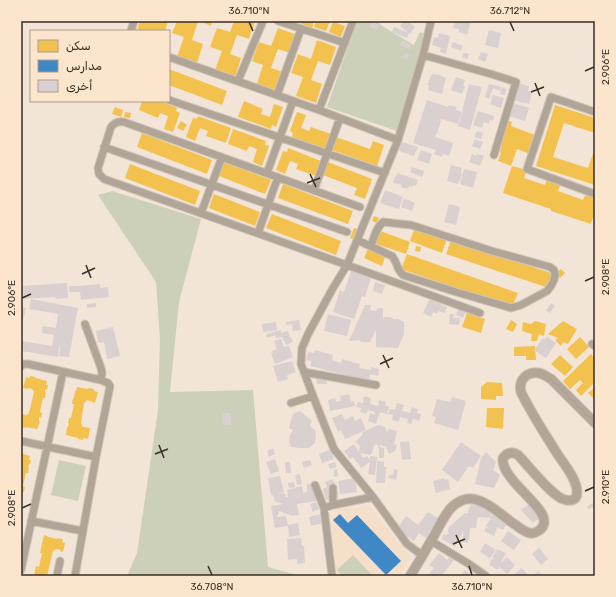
<svg xmlns="http://www.w3.org/2000/svg" width="616" height="597" font-family="Rubik,'Noto Naskh Arabic',sans-serif">
	<style>
		.built { fill: #f5dfc9 }
		.green { fill: #ccd0b9 }
		.homes { fill: #f2c14e }
		.schools { fill: #3f88c5 }
		.building { fill: #d9d0cf }
		.lines { fill: none; stroke-linecap: round; stroke-linejoin: round }
		.minor-casing { stroke: #cec4b9; stroke-width: 9 }
		.major-casing { stroke: #cec4b9; stroke-width: 11 }
		.minor { stroke: #b1a598; stroke-width: 7 }
		.major { stroke: #b3a698; stroke-width: 9 }
		.ticks { fill: none; stroke: #372e25; stroke-width: 1.5 }
		.neatline { fill: none; stroke: #372e25; stroke-width: 1.5 }
		.ticks-label { font-size: 10px; text-anchor: middle; fill: #372e25 }
	</style>
	<rect width="100%" height="100%" fill="#f2e5d8"/>
	<!-- built -->
	<path class="built" d="M 369,506 L 411,558 L 400,576 L 336,576 L 330,516 L 341,508 Z"/>
	<!-- green -->
	<path class="green" d="M 357,21 L 377,21 L 382,26 L 414,45 L 420,32 L 426,34 L 421,55 L 397,131 L 327,107 Z
		M 112,191 L 201,219 L 179,302 L 170,392 L 253,390 L 268,567 L 301,576 L 127,576 L 137,553 L 158,410 L 160,340 L 156,282 L 98,195 Z
		M 59,460 L 86,466 L 78,501 L 51,495 Z
		M 353,555 L 373,576 L 342,576 L 337,570 Z"/>
	<!-- homes -->
	<path class="homes" d="M 140,21 L 168,21 L 165,31 L 141,31 L 137,30 Z
		M 177,21 L 198,21 L 192,40 L 203,44 L 197,63 L 177,57 L 184,37 L 172,33 Z
		M 199,21 L 212,21 L 211,26 Z
		M 234,21 L 255,21 L 249,39 L 237,35 L 230,54 L 241,58 L 235,77 L 215,70 L 222,51 L 210,47 L 217,28 L 230,32 Z
		M 301,21 L 314,21 L 312,28 L 300,23 Z
		M 316,21 L 330,21 L 326,31 L 314,27 Z
		M 333,22 L 345,26 L 341,37 L 329,32 Z
		M 278,28 L 297,35 L 290,53 L 278,49 L 271,68 L 283,72 L 276,91 L 257,84 L 263,65 L 252,61 L 259,42 L 271,46 Z
		M 317,40 L 336,47 L 330,65 L 318,61 L 311,80 L 322,84 L 316,103 L 296,96 L 303,77 L 291,73 L 298,54 L 311,59 Z
		M 169,69 L 227,91 L 222,105 L 169,85 Z
		M 142,101 L 160,101 L 177,108 L 176,111 L 180,113 L 173,132 L 164,129 L 168,116 L 160,113 L 158,118 L 139,110 Z
		M 244,101 L 263,109 L 261,114 L 270,117 L 274,104 L 283,107 L 276,127 L 272,125 L 271,129 L 238,117 Z
		M 555,105 L 595,118 L 595,133 L 564,123 L 553,157 L 588,168 L 595,148 L 595,185 L 536,166 Z
		M 115,107 L 123,110 L 121,117 L 112,114 Z
		M 125,112 L 131,113 L 130,118 L 124,117 Z
		M 297,112 L 306,115 L 301,128 L 309,131 L 311,127 L 331,134 L 325,149 L 292,137 L 293,133 L 290,131 Z
		M 198,116 L 231,128 L 226,143 L 206,136 L 208,131 L 200,128 L 195,141 L 186,137 L 193,118 L 197,119 Z
		M 507,120 L 512,122 L 511,126 L 535,135 L 532,143 L 534,143 L 530,154 L 517,149 L 511,166 L 498,161 L 501,153 L 500,152 L 502,145 L 500,145 L 507,125 L 506,125 Z
		M 181,121 L 187,125 L 183,131 L 177,128 Z
		M 233,129 L 266,141 L 265,145 L 269,146 L 262,166 L 253,162 L 257,149 L 249,146 L 247,151 L 228,144 Z
		M 142,133 L 212,160 L 207,174 L 137,147 Z
		M 336,137 L 370,149 L 373,141 L 384,145 L 377,166 L 332,150 Z
		M 288,148 L 321,161 L 316,176 L 296,169 L 298,164 L 290,161 L 285,174 L 276,170 L 283,151 L 287,152 Z
		M 224,162 L 271,180 L 265,194 L 219,176 Z
		M 328,162 L 372,179 L 365,199 L 354,195 L 357,188 L 323,175 Z
		M 130,164 L 200,191 L 195,205 L 125,178 Z
		M 512,166 L 527,170 L 524,178 L 545,185 L 547,178 L 561,183 L 558,191 L 583,200 L 586,193 L 595,196 L 595,211 L 591,224 L 551,211 L 551,209 L 503,193 Z
		M 283,184 L 353,211 L 348,224 L 278,198 Z
		M 214,194 L 260,212 L 255,226 L 209,208 Z
		M 272,214 L 341,241 L 336,255 L 266,228 Z
		M 374,216 L 379,218 L 377,223 L 372,221 Z
		M 415,227 L 447,239 L 442,253 L 410,241 Z
		M 354,228 L 357,229 L 353,239 L 350,238 Z
		M 378,230 L 410,242 L 406,254 L 373,243 Z
		M 451,240 L 554,274 L 549,288 L 446,254 Z
		M 416,246 L 421,247 L 420,252 L 415,251 Z
		M 368,249 L 385,257 L 382,266 L 364,258 Z
		M 407,254 L 518,293 L 512,307 L 401,269 Z
		M 561,269 L 565,273 L 560,278 L 556,273 Z
		M 467,313 L 485,319 L 481,333 L 462,327 Z
		M 511,320 L 517,324 L 513,332 L 506,329 Z
		M 535,321 L 546,324 L 544,336 L 539,334 L 537,341 L 531,341 L 532,334 L 522,331 L 523,322 L 531,324 Z
		M 563,321 L 577,329 L 568,344 L 563,342 L 561,346 L 555,340 L 558,338 L 548,334 Z
		M 580,337 L 589,347 L 576,359 L 567,349 Z
		M 535,346 L 536,360 L 526,360 L 526,356 L 514,356 L 514,347 Z
		M 591,354 L 595,359 L 595,382 L 581,396 L 576,390 L 583,383 L 580,380 L 570,389 L 563,381 Z
		M 560,355 L 573,367 L 565,376 L 551,364 Z
		M 30,376 L 36,377 L 35,378 L 47,381 L 46,385 L 48,385 L 47,390 L 45,389 L 45,392 L 46,393 L 45,398 L 43,398 L 40,412 L 42,413 L 41,418 L 39,417 L 39,421 L 40,422 L 37,429 L 25,427 L 25,428 L 21,427 L 21,414 L 26,415 L 29,413 L 34,392 L 32,389 L 28,388 L 28,389 L 23,388 L 26,377 L 30,378 Z
		M 487,382 L 502,383 L 503,396 L 496,396 L 496,400 L 481,399 L 481,387 Z
		M 77,387 L 88,389 L 89,388 L 94,389 L 94,391 L 98,392 L 95,403 L 87,400 L 84,403 L 81,423 L 83,427 L 90,428 L 88,439 L 83,438 L 83,440 L 78,439 L 78,438 L 66,435 L 67,427 L 68,427 L 69,423 L 68,423 L 69,418 L 71,418 L 74,404 L 72,404 L 73,398 L 74,398 L 75,391 L 76,391 Z
		M 595,387 L 595,400 L 588,393 Z
		M 487,408 L 504,408 L 503,429 L 486,427 Z
		M 21,453 L 30,456 L 29,460 L 31,460 L 30,464 L 29,464 L 28,467 L 29,467 L 28,473 L 26,473 L 23,486 L 25,487 L 24,492 L 23,492 L 22,500 L 21,500 Z
		M 44,535 L 47,536 L 48,537 L 57,539 L 57,538 L 63,539 L 62,542 L 65,543 L 63,552 L 60,551 L 61,550 L 56,549 L 53,551 L 47,576 L 34,576 L 36,566 L 39,567 L 42,553 L 40,553 Z"/>
	<!-- schools -->
	<path class="schools" d="M 340,514 L 348,523 L 357,515 L 401,561 L 386,575 L 333,520 Z"/>
	<!-- building -->
	<path class="building" d="M 404,21 L 408,21 L 415,27 L 410,34 L 400,26 Z
		M 455,21 L 471,21 L 467,35 L 459,32 L 459,29 L 453,28 Z
		M 372,22 L 379,25 L 377,30 L 370,27 Z
		M 394,27 L 409,33 L 407,38 L 392,32 Z
		M 489,30 L 501,33 L 498,48 L 485,45 Z
		M 439,33 L 450,36 L 446,54 L 440,52 L 441,48 L 432,45 L 434,37 L 438,38 Z
		M 402,40 L 411,45 L 409,49 L 400,45 Z
		M 453,42 L 463,46 L 461,51 L 451,47 Z
		M 405,52 L 410,55 L 407,60 L 402,57 Z
		M 481,52 L 488,54 L 485,62 L 478,59 Z
		M 463,53 L 469,54 L 467,59 L 462,58 Z
		M 432,74 L 437,75 L 437,74 L 446,78 L 442,94 L 428,90 L 429,85 L 427,85 Z
		M 456,77 L 465,80 L 463,86 L 465,86 L 462,94 L 451,90 Z
		M 517,83 L 529,86 L 528,91 L 532,92 L 529,104 L 513,100 Z
		M 469,84 L 482,87 L 470,130 L 458,126 L 463,111 L 462,111 Z
		M 489,84 L 501,87 L 500,91 L 493,88 L 489,99 L 485,97 Z
		M 502,87 L 506,89 L 505,95 L 500,94 Z
		M 493,95 L 504,98 L 501,108 L 490,104 Z
		M 427,100 L 448,107 L 449,105 L 457,107 L 456,110 L 462,112 L 458,124 L 441,119 L 440,121 L 441,121 L 437,134 L 436,134 L 435,137 L 453,143 L 449,156 L 443,154 L 442,157 L 434,154 L 436,150 L 413,143 Z
		M 513,103 L 529,108 L 525,121 L 509,116 Z
		M 478,111 L 494,116 L 493,121 L 490,120 L 489,124 L 484,122 L 482,128 L 473,125 Z
		M 477,131 L 483,133 L 481,139 L 474,137 Z
		M 475,139 L 483,142 L 480,149 L 472,146 Z
		M 402,142 L 418,147 L 414,156 L 399,151 Z
		M 421,150 L 432,154 L 429,164 L 417,160 Z
		M 472,154 L 476,156 L 477,154 L 484,156 L 480,166 L 469,162 Z
		M 451,165 L 462,168 L 461,173 L 462,173 L 460,181 L 459,181 L 458,184 L 447,181 Z
		M 412,167 L 424,171 L 422,177 L 410,172 Z
		M 464,169 L 477,172 L 473,188 L 460,184 Z
		M 397,173 L 418,180 L 416,186 L 413,185 L 412,187 L 409,186 L 408,189 L 401,187 L 402,185 L 393,183 L 395,176 L 396,177 Z
		M 385,190 L 403,197 L 399,209 L 380,203 Z
		M 404,198 L 415,203 L 412,211 L 401,207 Z
		M 449,204 L 460,207 L 456,225 L 444,222 Z
		M 352,268 L 372,275 L 365,297 L 362,296 L 354,319 L 333,312 L 340,290 L 344,292 Z
		M 375,282 L 385,285 L 382,294 L 373,291 Z
		M 67,283 L 68,298 L 56,299 L 55,297 L 22,299 L 21,286 Z
		M 100,284 L 100,288 L 108,287 L 109,297 L 81,300 L 80,292 L 69,292 L 69,286 L 79,286 Z
		M 430,298 L 441,303 L 441,305 L 447,307 L 445,313 L 438,311 L 440,306 L 437,314 L 433,312 L 431,317 L 423,313 Z
		M 31,299 L 78,308 L 69,357 L 59,356 L 60,347 L 59,347 L 58,357 L 21,351 L 22,341 L 52,346 L 54,335 L 42,333 L 43,326 L 56,328 L 58,314 L 29,309 Z
		M 96,303 L 96,307 L 87,308 L 87,304 Z
		M 551,303 L 555,306 L 550,313 L 546,311 Z
		M 365,305 L 371,305 L 370,310 L 376,311 L 378,308 L 383,308 L 383,320 L 384,317 L 390,317 L 394,319 L 398,319 L 404,322 L 404,334 L 398,348 L 376,347 L 376,330 L 370,342 L 362,342 L 359,340 L 349,341 Z
		M 21,307 L 26,308 L 22,325 L 21,325 Z
		M 459,307 L 467,310 L 463,318 L 456,315 Z
		M 328,314 L 351,320 L 347,336 L 324,331 Z
		M 450,314 L 454,314 L 453,318 L 460,318 L 459,325 L 449,324 Z
		M 299,320 L 301,330 L 293,331 L 292,324 L 286,325 L 286,322 Z
		M 276,322 L 277,330 L 263,332 L 262,324 Z
		M 113,327 L 120,356 L 107,359 L 104,342 L 98,343 L 96,331 Z
		M 281,330 L 281,333 L 288,331 L 290,338 L 283,340 L 282,337 L 276,338 L 275,335 L 267,338 L 266,334 Z
		M 291,337 L 293,342 L 286,345 L 284,340 Z
		M 547,337 L 556,343 L 546,358 L 534,350 L 543,338 L 545,339 Z
		M 281,339 L 284,347 L 289,346 L 293,357 L 275,364 L 271,353 L 273,353 L 272,351 L 277,349 L 274,341 Z
		M 315,350 L 333,355 L 332,360 L 341,363 L 342,359 L 360,364 L 359,368 L 371,370 L 371,367 L 379,369 L 378,376 L 370,374 L 369,381 L 310,366 L 311,361 L 306,360 L 308,352 L 314,353 Z
		M 292,361 L 296,372 L 287,375 L 288,379 L 278,382 L 273,366 Z
		M 326,377 L 327,384 L 317,384 L 316,378 Z
		M 349,394 L 351,402 L 354,401 L 355,406 L 330,411 L 328,400 L 335,398 L 336,402 L 341,401 L 340,396 Z
		M 364,396 L 371,398 L 370,404 L 378,406 L 379,400 L 386,402 L 385,405 L 389,407 L 387,414 L 380,412 L 379,417 L 378,416 L 376,424 L 368,421 L 370,413 L 375,415 L 375,412 L 368,410 L 366,414 L 360,412 L 361,408 L 356,407 L 358,402 L 363,403 Z
		M 452,397 L 466,401 L 458,430 L 434,423 L 436,417 L 432,416 L 437,399 L 450,402 Z
		M 397,403 L 404,405 L 402,411 L 410,413 L 412,407 L 418,409 L 417,413 L 421,414 L 419,421 L 413,419 L 411,424 L 407,423 L 408,419 L 400,417 L 399,422 L 392,420 L 393,415 L 388,414 L 390,409 L 395,410 Z
		M 300,411 L 312,421 L 310,426 L 315,430 L 316,437 L 315,443 L 309,448 L 300,448 L 291,447 L 289,440 L 290,435 L 293,430 L 289,428 L 293,414 Z
		M 223,413 L 231,413 L 231,425 L 222,425 Z
		M 342,414 L 345,420 L 353,416 L 355,421 L 361,418 L 366,430 L 345,439 L 341,430 L 338,432 L 332,418 Z
		M 378,425 L 385,427 L 387,432 L 389,429 L 397,431 L 394,444 L 397,445 L 395,451 L 389,454 L 386,447 L 380,445 L 379,447 L 384,448 L 384,458 L 379,458 L 379,450 L 377,444 L 374,445 L 372,453 L 370,455 L 360,453 L 363,458 L 367,456 L 370,460 L 370,456 L 377,457 L 375,475 L 368,474 L 370,462 L 361,468 L 353,457 L 350,459 L 344,451 L 354,444 L 359,452 L 360,446 L 355,442 L 362,435 L 363,432 Z
		M 409,441 L 411,459 L 402,460 L 400,442 Z
		M 461,442 L 481,456 L 473,468 L 469,466 L 458,482 L 442,470 Z
		M 273,448 L 275,454 L 269,457 L 267,451 Z
		M 331,449 L 334,459 L 322,463 L 319,454 Z
		M 486,452 L 496,462 L 493,470 L 500,475 L 494,488 L 475,484 L 481,458 Z
		M 275,459 L 279,471 L 271,474 L 266,462 Z
		M 310,460 L 312,465 L 304,468 L 302,462 Z
		M 377,461 L 384,462 L 384,467 L 386,467 L 385,483 L 376,483 Z
		M 285,462 L 290,462 L 291,473 L 286,473 Z
		M 335,462 L 337,467 L 330,469 L 328,464 Z
		M 337,469 L 338,476 L 334,477 L 334,470 Z
		M 394,469 L 398,470 L 396,480 L 388,478 L 389,475 L 393,475 Z
		M 300,474 L 302,484 L 297,485 L 295,475 Z
		M 280,476 L 284,492 L 276,494 L 285,493 L 286,498 L 288,497 L 287,490 L 302,486 L 303,493 L 307,492 L 307,484 L 316,483 L 315,491 L 317,501 L 297,504 L 299,515 L 293,516 L 279,511 L 277,517 L 286,516 L 288,525 L 298,523 L 300,535 L 289,537 L 288,526 L 275,528 L 271,506 L 283,504 L 274,501 L 274,496 L 271,495 L 268,478 Z
		M 355,478 L 357,492 L 340,494 L 338,481 Z
		M 444,478 L 445,480 L 448,479 L 450,489 L 436,493 L 433,481 Z
		M 333,479 L 339,495 L 326,500 L 323,489 L 327,487 L 325,482 Z
		M 294,482 L 295,487 L 289,488 L 288,483 Z
		M 316,502 L 319,509 L 313,512 L 310,504 Z
		M 480,502 L 494,505 L 491,513 L 491,518 L 478,517 L 477,520 L 476,528 L 470,528 L 469,539 L 467,543 L 462,541 L 464,530 L 455,547 L 442,539 L 443,534 L 447,535 L 449,527 L 465,513 L 468,514 L 468,511 L 471,505 L 480,506 Z
		M 593,503 L 594,507 L 588,509 L 587,506 Z
		M 529,504 L 541,517 L 533,523 L 521,510 Z
		M 428,512 L 439,519 L 426,538 L 419,533 L 414,541 L 397,529 L 406,516 L 418,525 Z
		M 497,513 L 509,520 L 503,530 L 496,527 L 495,528 L 497,529 L 494,536 L 484,531 L 486,527 L 492,530 L 486,526 L 493,514 L 496,516 Z
		M 320,514 L 323,523 L 311,526 L 309,517 Z
		M 508,531 L 521,540 L 514,550 L 501,541 Z
		M 301,538 L 302,546 L 304,546 L 305,563 L 297,564 L 297,559 L 288,560 L 287,539 Z
		M 485,543 L 496,550 L 490,558 L 480,552 Z
		M 539,548 L 548,559 L 541,565 L 532,554 Z
		M 497,549 L 506,553 L 500,564 L 507,557 L 515,565 L 507,574 L 499,567 L 498,570 L 489,565 Z
		M 439,553 L 447,560 L 450,556 L 454,560 L 443,574 L 445,576 L 427,576 L 434,568 L 429,565 Z
		M 522,568 L 529,576 L 512,576 Z
		M 465,570 L 473,576 L 460,576 Z
		M 538,571 L 543,576 L 533,576 Z"/>
	<g class="lines">
		<!-- minor casing -->
		<g class="minor-casing">
			<path id="minor" d="M 278,21 L 345,43
				M 131,31 L 134,21
				M 423,55 L 491,74 L 516,82 L 494,155
				M 169,57 L 319,110 L 398,140
				M 238,81 L 263,21
				M 277,95 L 301,29
				M 169,100 L 385,173
				M 319,110 L 353,21
				M 595,112 L 551,97 L 527,169 L 595,194
				M 104,147 L 347,232
				M 267,173 L 293,101
				M 314,190 L 340,118
				M 360,207 L 124,122 C 118,121 114,123 111,127 L 98,168 L 99,174 L 104,179 L 347,265 L 480,313
				M 201,213 L 222,157
				M 258,233 L 278,177
				M 357,240 L 392,256 C 398,263 396,269 403,275 L 456,292 L 511,308 L 521,305 L 547,291 L 551,286 L 554,280 L 555,275 L 554,270 L 550,267 L 492,251 L 411,225 L 383,222 C 376,228 374,237 371,246
				M 85,324 L 101,368 L 102,373 L 101,380
				M 592,344 L 595,346
				M 21,366 L 23,364 L 28,364 L 101,380 L 108,383 L 110,386 L 96,457 L 75,576
				M 304,372 L 376,385
				M 291,403 L 313,396
				M 21,441 L 96,457
				M 315,485 L 324,508 L 332,576
				M 333,488 L 333,505
				M 324,508 L 333,505 L 373,497
				M 31,521 L 83,531
				M 431,541 L 469,564 L 486,576
				M 422,555 L 407,544 L 373,497 L 334,449 L 313,396 L 301,364 L 302,348 L 308,334 L 333,288 L 347,265 L 398,140 L 423,55 L 431,21
				M 21,570 L 63,372
				M 57,576 L 60,561"/>
		</g>
		<!-- major casing -->
		<g class="major-casing">
			<path id="major" d="M 410,576 C 419,562 427,548 435,534 C 440,525 445,513 453,506 C 459,501 465,498 473,499 C 487,501 503,516 514,524 C 519,527 524,532 530,533 C 536,534 543,529 544,523 C 547,506 500,479 503,458 C 507,453 512,451 518,455 C 528,465 554,499 566,500 C 582,503 577,486 573,478 C 569,470 563,462 558,455 C 545,434 531,413 521,392 C 518,380 527,371 539,373 C 544,374 547,377 551,379 L 595,423"/>
		</g>
		<!-- minor -->
		<use href="#minor" class="minor"/>
		<!-- major -->
		<use href="#major" class="major"/>
	</g>
	<!-- ticks -->
	<path class="ticks" d="M 249,22 L 253,31M 510,22 L 514,31M 585,71 L 594,67M 535,83 L 540,96M 531,92 L 544,87M 310,174 L 316,187M 307,183 L 320,178M 86,265 L 91,278M 82,274 L 95,268M 585,281 L 594,277M 22,298 L 31,294M 383,355 L 389,368M 380,364 L 393,358M 159,445 L 164,458M 155,454 L 168,449M 585,491 L 594,487M 22,508 L 31,504M 456,535 L 462,548M 453,544 L 465,539M 208,566 L 212,575M 469,566 L 472,575"/>
	<!-- border -->
	<rect width="616" height="597" fill="none" stroke="#fce5cd" stroke-width="44"/>
	<!-- legend -->
	<rect x="30" y="30" width="140" height="72" fill="#fce5cd" stroke="#ad9c8a"/>
	<rect x="38" y="40" width="20" height="12" fill="#f2c14e" stroke="#ad9c8a"/>
	<text x="66" y="50" font-size="12" fill="#372e25">سكن</text>
	<rect x="38" y="60" width="20" height="12" fill="#3f88c5" stroke="#ad9c8a"/>
	<text x="66" y="70" font-size="12" fill="#372e25">مدارس</text>
	<rect x="38" y="80" width="20" height="12" fill="#d9d0cf" stroke="#ad9c8a"/>
	<text x="66" y="90" font-size="12" fill="#372e25">أخرى</text>
	<rect x="22" y="22" width="572" height="553" class="neatline"/>
	<g class="ticks-label">
		<text x="249" y="14">36.710°N</text>
		<text x="510" y="14">36.712°N</text>
		<text transform="translate(605 67) rotate(-90)" y="4">2.906°E</text>
		<text transform="translate(605 277) rotate(-90)" y="4">2.908°E</text>
		<text transform="translate(11 298) rotate(-90)" y="4">2.906°E</text>
		<text transform="translate(605 487) rotate(-90)" y="4">2.910°E</text>
		<text transform="translate(11 508) rotate(-90)" y="4">2.908°E</text>
		<text x="212" y="590">36.708°N</text>
		<text x="472" y="590">36.710°N</text>
	</g>
</svg>
